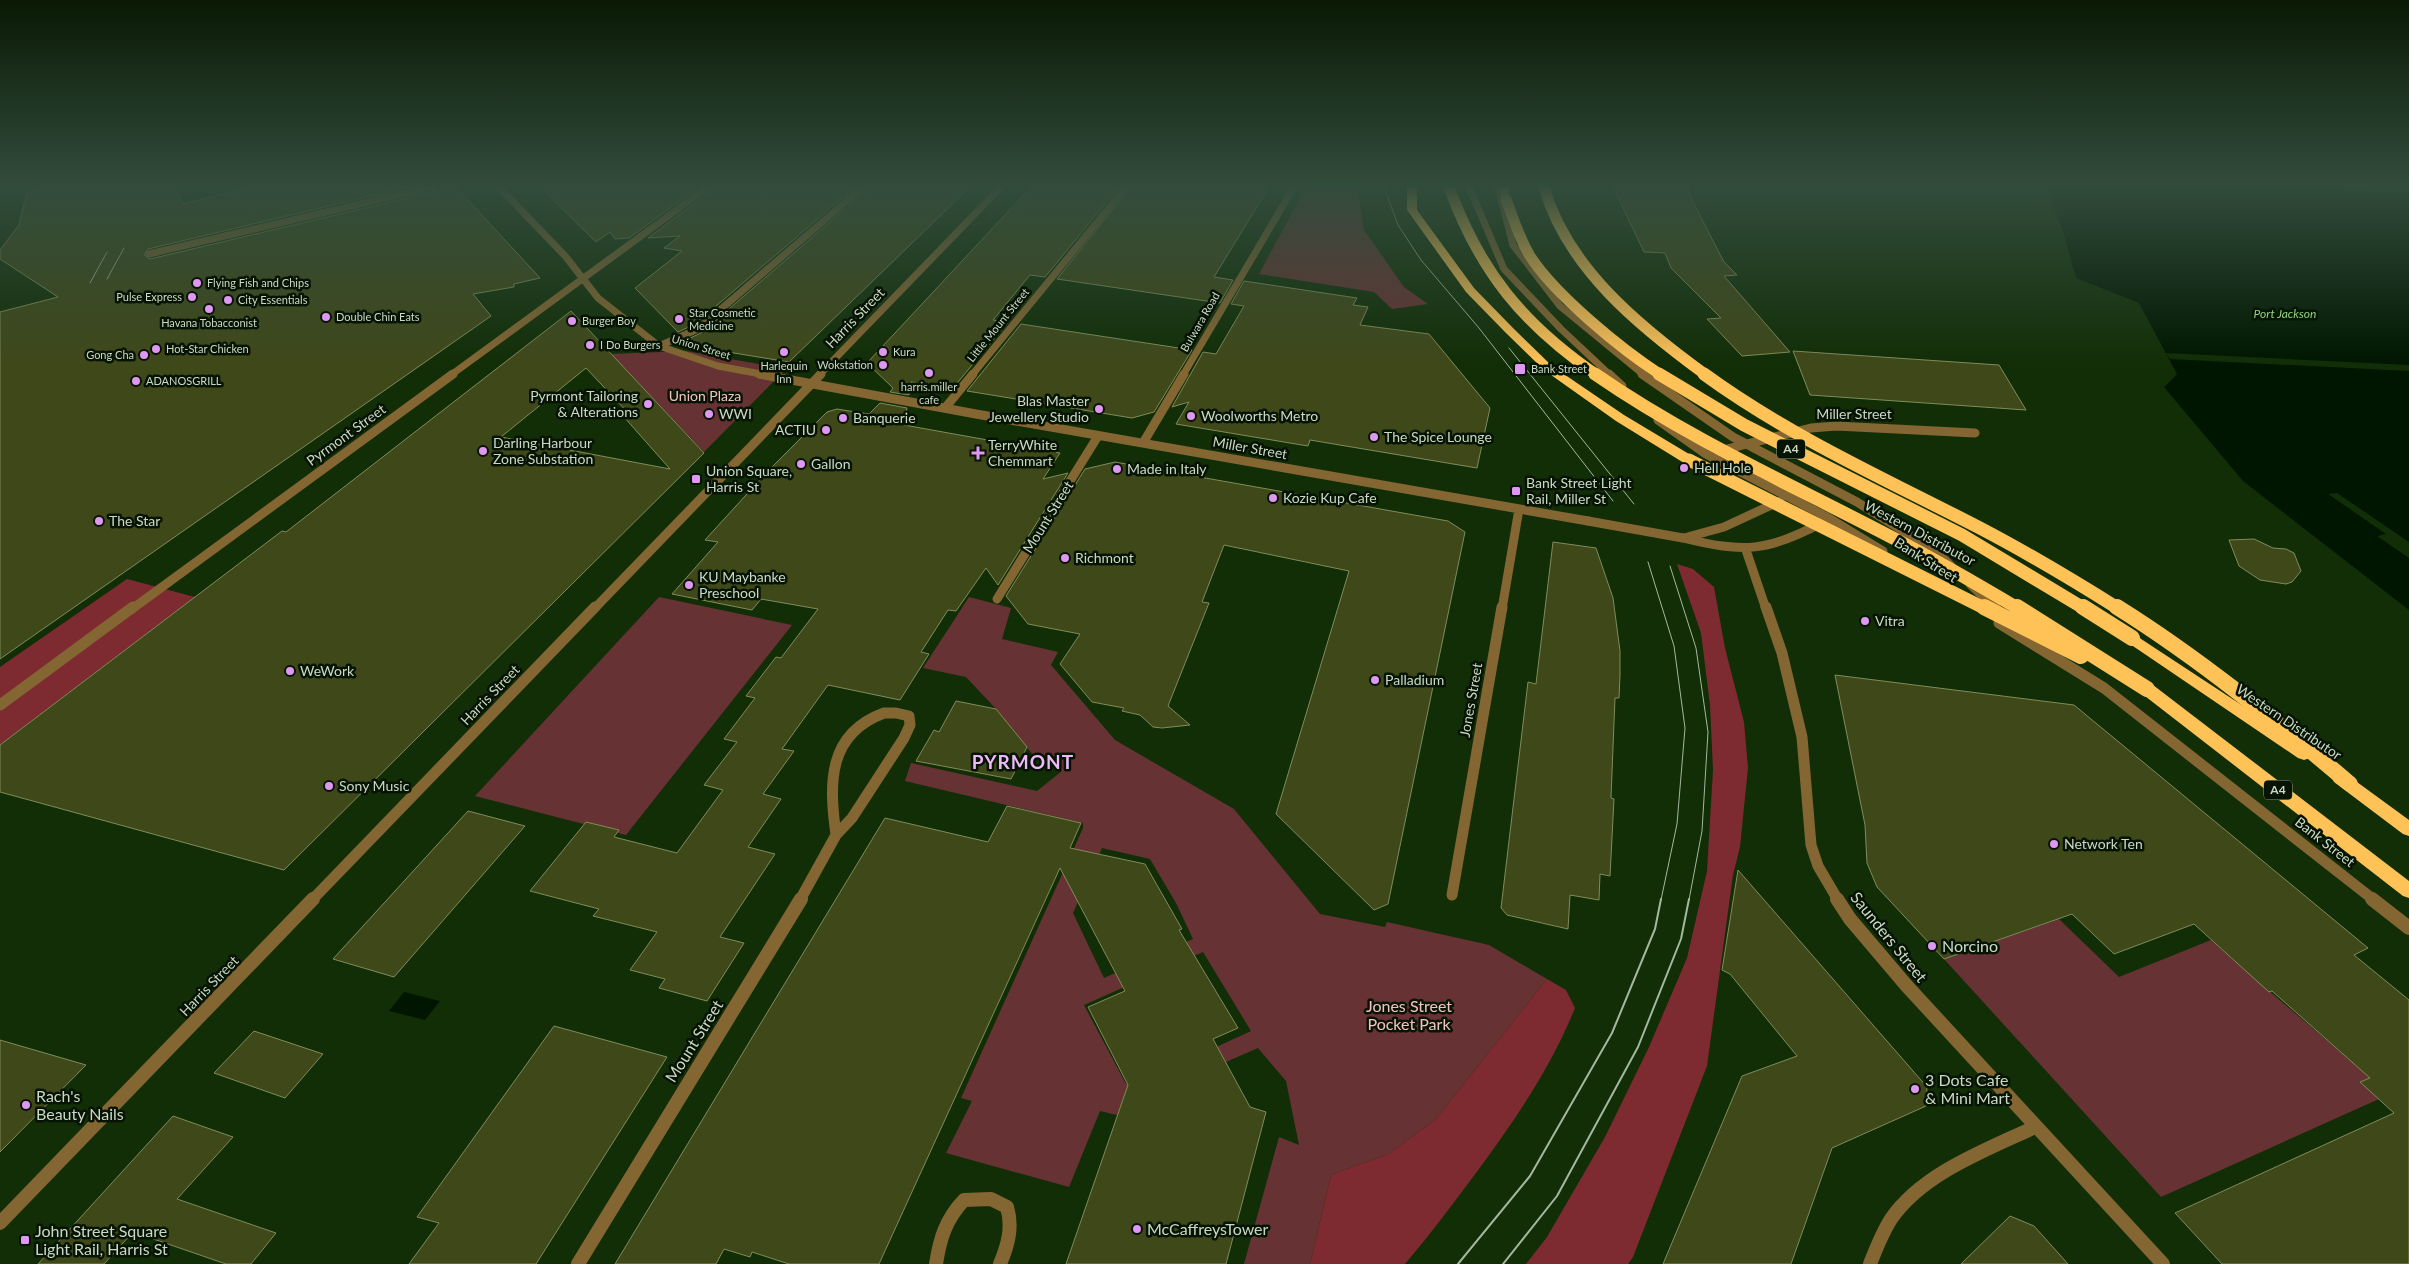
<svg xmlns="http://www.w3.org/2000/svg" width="2409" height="1264" font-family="Lato,sans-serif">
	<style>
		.green { fill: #673234; fill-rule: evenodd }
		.forest { fill: #7e2a31 }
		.water { fill: #001600 }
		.pier { fill: #112e07 }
		.building { fill: #3f4819; stroke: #808c59; fill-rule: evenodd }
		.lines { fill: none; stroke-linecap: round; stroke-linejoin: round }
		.street-far3 { stroke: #846633; stroke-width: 7 }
		.street-far2 { stroke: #846633; stroke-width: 9 }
		.street-far1 { stroke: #846633; stroke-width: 11 }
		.street { stroke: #846633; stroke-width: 14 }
		.highway { fill: #ffc257; fill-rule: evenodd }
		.tram-far1 { stroke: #a4b89e; stroke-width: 1 }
		.tram { stroke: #a4b89e; stroke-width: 2 }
		.street-bridge { stroke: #846633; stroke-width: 9 }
		.highway-bridge-far2 { stroke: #ffc257; stroke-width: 11 }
		.highway-bridge-far1 { stroke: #ffc257; stroke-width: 13 }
		.highway-bridge { stroke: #ffc257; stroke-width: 16 }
		.poi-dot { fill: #df98f1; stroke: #071304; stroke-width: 2 }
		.labels { text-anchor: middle; stroke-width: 5; stroke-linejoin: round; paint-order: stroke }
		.far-poi-label { font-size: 11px; fill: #c9dac4; stroke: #071304; text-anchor: start }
		.far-street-label { font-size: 11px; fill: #c9dac4; stroke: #071304 }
		.far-water-label { font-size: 12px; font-style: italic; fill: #8dd779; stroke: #071304 }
		.shield { fill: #071304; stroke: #8f9e8a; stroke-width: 1 }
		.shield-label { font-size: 12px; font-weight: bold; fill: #c9dac4 }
		.street-label { font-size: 14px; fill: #c9dac4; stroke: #071304 }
		.poi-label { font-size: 14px; fill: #c9dac4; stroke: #071304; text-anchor: start }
		.park-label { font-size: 14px; fill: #f4c1c1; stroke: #071304 }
		.near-street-label { font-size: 16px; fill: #c9dac4; stroke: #071304 }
		.near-poi-label { font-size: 16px; fill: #c9dac4; stroke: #071304; text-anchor: start }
		.near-park-label { font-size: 16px; fill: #f4c1c1; stroke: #071304 }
		.district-label { font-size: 19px; font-weight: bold; letter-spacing: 1px; fill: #ecbaf9; stroke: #071304 }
	</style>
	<rect width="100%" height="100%" fill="#112e07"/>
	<!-- green -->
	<path class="green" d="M 1306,187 L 1357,187 L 1364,230 L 1404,287 L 1428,304 L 1392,309 L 1374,292 L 1259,274 Z
		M 686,351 L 786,369 L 704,452 L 611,354 Z
		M 659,597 L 792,625 L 626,835 L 475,796 Z
		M 969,597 L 1011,608 L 1002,639 L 1058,652 L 1051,665 L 1115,740 L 1234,809 L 1320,914 L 1385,927 L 1387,922 L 1489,945 L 1547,979 L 1435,1120 L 1388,1154 L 1331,1175 L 1310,1264 L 1244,1264 L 1279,1137 L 1299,1145 L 1286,1081 L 1258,1048 L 1171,1086 L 1146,1122 L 1100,1111 L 1069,1187 L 946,1153 L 972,1101 L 961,1098 L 1083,828 L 1083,823 L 905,781 L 911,763 L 1037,791 L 1062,771 L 1033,755 L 996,709 L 966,677 L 923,668 ZM 1102,848 L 1150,859 L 1176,903 L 1193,939 L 1104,978 L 1073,913 ZM 1203,952 L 1251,1031 L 1158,1074 L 1155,1070 L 1126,1084 L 1084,1005 Z
		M 2059,919 L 2119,977 L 2211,940 C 2263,987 2317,1031 2370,1078 L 2360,1082 L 2379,1099 L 2161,1197 L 1944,959 Z"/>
	<!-- forest -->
	<path class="forest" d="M 1677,564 L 1693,569 L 1714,587 L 1725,648 L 1744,722 L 1748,768 L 1740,847 L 1733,875 L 1707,1066 L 1633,1257 L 1628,1264 L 1526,1264 L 1547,1237 L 1605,1137 L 1649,1047 L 1687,958 L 1707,871 L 1713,770 L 1710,705 L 1701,633 Z
		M 127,579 L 195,597 L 0,745 L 0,667 Z
		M 1547,979 L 1566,990 L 1575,1008 C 1550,1070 1513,1123 1473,1177 C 1451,1206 1429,1236 1405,1264 L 1310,1264 L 1331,1175 L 1388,1154 L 1435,1120 Z"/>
	<!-- water -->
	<path class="water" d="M 2046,187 L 2248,187 L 2251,189 L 2409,192 L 2409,610 L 2243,481 L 2164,387 L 2177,374 L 2139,303 L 2076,278 L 2063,231 Z
		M 404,992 L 440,1001 L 425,1020 L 389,1011 Z"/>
	<!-- pier -->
	<path class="pier" d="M 2166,353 L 2409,365 L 2409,371 L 2170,359 Z
		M 2337,493 L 2409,542 L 2409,558 L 2377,536 L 2386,534 L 2328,494 Z"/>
	<!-- building -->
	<path class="building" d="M 48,187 L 175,187 L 183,204 L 252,187 L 409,187 L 148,249 L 144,255 L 150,259 L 433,192 L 437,187 L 456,187 L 540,278 L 514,284 L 514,287 L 473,294 L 491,316 L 0,659 L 0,312 L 58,297 L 0,259 L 0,250 L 19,225 L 27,192 Z
		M 540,187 L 699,187 L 629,238 L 615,239 L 610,232 L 596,242 Z
		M 713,187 L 855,187 L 695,324 L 678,332 L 635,288 L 682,251 L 664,248 L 680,236 L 648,238 L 711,191 Z
		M 868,187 L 970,187 L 789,362 L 691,346 L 686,340 L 701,333 L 866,191 Z
		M 1031,187 L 1119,187 L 1045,277 L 1030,275 L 993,320 L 1008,322 L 953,388 L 911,382 L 909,395 L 890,392 L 893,388 L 867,363 Z
		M 1131,187 L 1269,187 L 1214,277 L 1233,280 L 1220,303 L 1057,279 Z
		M 1613,187 L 1688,187 L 1692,200 L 1724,262 L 1737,275 L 1724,276 L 1790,352 L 1742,356 L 1707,319 L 1721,318 L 1671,268 L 1665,253 L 1644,252 Z
		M 1244,281 L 1357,298 L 1353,305 L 1368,307 L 1360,325 L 1429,334 L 1490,408 L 1477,468 L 1310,440 L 1308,446 L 1176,424 L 1189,402 L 1172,407 L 1203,352 L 1216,354 L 1244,306 L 1231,304 Z
		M 571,311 L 704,453 L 284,870 L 0,792 L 0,745 L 282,531 L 286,532 ZM 586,368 L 630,415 L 624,417 L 670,469 L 501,437 Z
		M 1021,324 L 1192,350 L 1154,412 L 1132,418 L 967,391 Z
		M 1793,351 L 1999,365 L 2026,410 L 1810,395 Z
		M 880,403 L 907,408 L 904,425 L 1060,453 L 1043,479 L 1068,473 L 998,585 L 986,568 L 956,611 L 948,610 L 921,652 L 929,654 L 900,700 L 828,685 L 782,749 L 794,751 L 763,794 L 781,799 L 748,847 L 775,854 L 720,937 L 744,943 L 707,1001 L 659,988 L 665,979 L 630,970 L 657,932 L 593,916 L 599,909 L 530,891 L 586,822 L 619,830 L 614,837 L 677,853 L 723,790 L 704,785 L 737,742 L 724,739 L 755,698 L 746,696 L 776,657 L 781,658 L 818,609 L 761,599 L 752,610 L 672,594 L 718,542 L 705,540 L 767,472 L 827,412 L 837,409 L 869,414 Z
		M 1115,462 L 1448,521 L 1465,532 L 1388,904 L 1374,910 L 1276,814 L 1349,571 L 1224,545 L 1202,602 L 1209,603 L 1168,706 L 1190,725 L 1162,728 L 1153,727 L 1140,715 L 1122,711 L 1124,708 L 1092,702 L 1060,664 L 1080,634 L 1028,624 L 1006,596 L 1085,469 Z
		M 2229,540 L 2254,539 L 2273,548 L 2286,549 L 2294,553 L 2301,571 L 2292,582 L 2286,584 L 2260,580 L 2239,566 Z
		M 1553,542 L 1596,548 L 1613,598 L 1620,651 L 1620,675 L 1619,698 L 1615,698 L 1611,798 L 1614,799 L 1610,876 L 1600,874 L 1599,900 L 1570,895 L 1568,929 L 1507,915 L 1501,908 L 1528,682 L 1536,684 Z
		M 1835,675 L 2074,705 L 2368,948 L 2354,955 L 2409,1000 L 2409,1264 L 2222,1264 L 2175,1213 L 2394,1113 L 2360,1082 L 2370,1078 L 2272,991 L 2269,992 L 2194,924 L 2114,954 L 2072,914 L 1944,959 L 1877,887 L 1867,863 L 1865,825 Z
		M 956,701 L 996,709 L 1027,747 L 1011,779 L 916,761 L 934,730 L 939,732 Z
		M 1007,806 L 1081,823 L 1070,848 L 1145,864 L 1182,929 L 1179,930 L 1238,1028 L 1213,1039 L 1250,1107 L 1266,1112 L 1226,1264 L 1066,1264 L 1128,1085 L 1088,1007 L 1125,991 L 1060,868 L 879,1264 L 789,1264 L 752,1252 L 750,1257 L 724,1249 L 716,1264 L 615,1264 L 885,818 L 988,842 Z
		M 468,811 L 525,826 L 394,977 L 333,959 Z
		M 1738,870 L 1927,1087 L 1926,1106 L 1832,1148 L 1791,1264 L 1663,1264 L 1742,1076 L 1797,1056 L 1730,974 L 1722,970 Z
		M 554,1026 L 667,1057 L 536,1264 L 409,1264 L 439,1223 L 417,1217 Z
		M 254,1031 L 323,1054 L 285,1098 L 214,1073 Z
		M 0,1040 L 86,1065 L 0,1152 Z
		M 173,1116 L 233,1137 L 177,1199 L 276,1233 L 251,1264 L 226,1264 L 133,1232 L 104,1264 L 38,1264 Z
		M 2010,1216 L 2034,1226 L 2068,1264 L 1961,1264 Z"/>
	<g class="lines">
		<!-- street-far3 -->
		<path class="street-far3" d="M 499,187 L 566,257 L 598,298 L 659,346 L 718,366 L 766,375
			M 1469,187 L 1504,269 L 1561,329 L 1610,375
			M 1498,187 L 1513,245 L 1560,306 L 1644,375
			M 149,254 L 432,187
			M 659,346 L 698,329 L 863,187
			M 451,375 L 708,187
			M 819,375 L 1001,187
			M 972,375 L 1126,187
			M 1183,375 L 1294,187"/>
		<!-- street-far2 -->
		<path class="street-far2" d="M 759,374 L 976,414 L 1588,521
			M 1609,374 L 1622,386
			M 1642,374 L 1733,437 L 1857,502 L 1938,553 L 1951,566
			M 945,408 L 973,374
			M 1658,420 L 1706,454 L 1829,518 L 1883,551
			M 1143,443 L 1184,374
			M 1719,451 L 1811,428 L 1836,426 L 1975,433
			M 1683,538 C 1743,553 1768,552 1823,522
			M 1684,538 L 1724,527 L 1780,501
			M 1746,550 L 1766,609
			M 1970,584 L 1996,609
			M 997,599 L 1098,436
			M 132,609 L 453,374
			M 594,609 L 821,374
			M 1502,609 L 1519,509"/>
		<!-- street-far1 -->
		<path class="street-far1" d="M 1766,607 L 1782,653 L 1802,737 L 1811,845 L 1818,866 L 1838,900
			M 1994,607 L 1996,609
			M 1999,623 L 2104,688 L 2374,900
			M 0,705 L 133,607
			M 884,713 L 896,713 L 909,716 L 910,725 L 904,738 L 852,818 L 836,835 C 829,784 827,734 884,713 Z
			M 1452,895 L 1502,607
			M 312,900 L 595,607
			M 800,900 L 836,835"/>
		<!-- street -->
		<path class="street" d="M 1837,899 L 1850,919 L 1906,985 L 2163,1264
			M 2372,899 L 2409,928
			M 0,1223 L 313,899
			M 578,1264 L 801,899
			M 936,1264 C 940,1238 946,1219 964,1200 L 991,1199 L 1007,1207 C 1013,1227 1008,1245 1000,1264
			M 1870,1264 C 1876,1249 1882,1233 1891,1219 C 1923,1173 1986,1150 2035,1127"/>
		<!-- highway -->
		<path class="highway" d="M 1407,187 L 1417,187 L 1417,210 L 1474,288 L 1513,328 L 1552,366 L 1624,415 L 1694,457 L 1695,460 L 1694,463 L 1684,463 L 1616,421 L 1544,370 L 1505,332 L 1466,292 L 1407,210 Z
			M 1499,187 L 1509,187 L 1509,201 L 1503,201 Z
			M 2132,633 L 2310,750 L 2312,754 L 2310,758 L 2304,760 L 2298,758 L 2127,642 L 2124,638 Z
			M 2147,683 L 2153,685 L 2409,881 L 2409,898 L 2403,896 L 2141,693 L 2139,689 L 2141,685 Z
			M 2340,772 L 2346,774 L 2409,820 L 2409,836 L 2403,834 L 2334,782 L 2332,778 L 2334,774 Z"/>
		<!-- tram-far1 -->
		<path class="tram-far1" d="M 1384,187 L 1398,225 L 1421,260 L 1479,328 L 1613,501
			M 107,279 L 124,248
			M 90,283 L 107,252
			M 1509,348 L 1634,504
			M 1648,562 L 1674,646 L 1685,728 L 1677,824 L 1661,900
			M 1670,566 L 1696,648 L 1708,732 L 1702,831 L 1689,900"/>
		<!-- tram -->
		<path class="tram" d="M 1458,1264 L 1530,1176 L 1612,1033 L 1655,929 L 1661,899
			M 1503,1264 L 1557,1196 L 1638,1047 L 1681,939 L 1689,899"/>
		<!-- street-bridge -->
		<path class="street-bridge" d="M 1588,521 L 1683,538"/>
		<!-- highway-bridge-far2 -->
		<path class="highway-bridge-far2" d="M 1449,187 C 1480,272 1523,324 1597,375
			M 1544,187 C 1567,268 1640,327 1706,375
			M 1506,199 C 1513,218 1519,238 1530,256 C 1555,295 1621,349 1661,375"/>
		<!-- highway-bridge-far1 -->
		<path class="highway-bridge-far1" d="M 1595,374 C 1689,439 1792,485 1893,538 C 1936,560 1977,584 2019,609
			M 1659,374 L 1744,425 L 1962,535 L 2085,609
			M 1704,374 C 1789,436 1885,479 1978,527 C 2026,552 2073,580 2119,609
			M 1689,460 L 1986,609"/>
		<!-- highway-bridge -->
		<path class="highway-bridge" d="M 1984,607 L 2081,656
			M 2017,607 L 2147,689
			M 2083,607 L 2132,638
			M 2117,607 C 2200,659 2276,721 2350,784"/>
	</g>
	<!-- sky -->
	<linearGradient id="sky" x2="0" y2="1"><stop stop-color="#091904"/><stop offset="0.51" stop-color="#324c3c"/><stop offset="1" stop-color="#324c3c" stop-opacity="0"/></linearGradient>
	<rect width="2409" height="364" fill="url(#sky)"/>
	<!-- markers -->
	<g class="poi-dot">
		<circle cx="197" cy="283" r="5"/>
		<circle cx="192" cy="297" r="5"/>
		<circle cx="228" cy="300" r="5"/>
		<circle cx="209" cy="309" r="5"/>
		<circle cx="326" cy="317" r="5"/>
		<circle cx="679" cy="319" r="5"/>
		<circle cx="572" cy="321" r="5"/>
		<circle cx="590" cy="345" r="5"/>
		<circle cx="156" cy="349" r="5"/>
		<circle cx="784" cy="352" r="5"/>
		<circle cx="883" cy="352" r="5"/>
		<circle cx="144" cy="355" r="5"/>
		<circle cx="883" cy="365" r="5"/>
		<rect x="1514" y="363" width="12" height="12" rx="2.5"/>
		<circle cx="929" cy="373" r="5"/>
		<circle cx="136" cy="381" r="5"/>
		<circle cx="648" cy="404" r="5"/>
		<circle cx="1099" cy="409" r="5"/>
		<circle cx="709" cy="414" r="5"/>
		<circle cx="1191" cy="416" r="5"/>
		<circle cx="843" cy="418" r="5"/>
		<circle cx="826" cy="430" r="5"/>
		<circle cx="1374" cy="437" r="5"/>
		<circle cx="483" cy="451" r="5"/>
		<path d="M975.5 445.5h5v5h5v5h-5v5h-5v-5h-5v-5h5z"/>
		<circle cx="801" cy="464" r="5"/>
		<circle cx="1684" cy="468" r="5"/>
		<circle cx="1117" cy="469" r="5"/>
		<rect x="691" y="474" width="10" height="10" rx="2.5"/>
		<rect x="1511" y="486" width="10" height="10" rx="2.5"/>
		<circle cx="1273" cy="498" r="5"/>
		<circle cx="99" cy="521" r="5"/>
		<circle cx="1065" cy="558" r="5"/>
		<circle cx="689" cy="585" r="5"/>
		<circle cx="1865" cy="621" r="5"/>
		<circle cx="290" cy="671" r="5"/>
		<circle cx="1375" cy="680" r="5"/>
		<circle cx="329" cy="786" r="5"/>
		<circle cx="2054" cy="844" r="5"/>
		<circle cx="1932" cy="946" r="5"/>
		<circle cx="1915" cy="1089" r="5"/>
		<circle cx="26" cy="1105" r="5"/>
		<circle cx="1137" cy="1229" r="5"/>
		<rect x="20" y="1235" width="10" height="10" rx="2.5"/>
	</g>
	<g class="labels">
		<!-- far-poi labels -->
		<g class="far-poi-label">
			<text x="207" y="287">Flying Fish and Chips</text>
			<text x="182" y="301" text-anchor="end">Pulse Express</text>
			<text x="238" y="304">City Essentials</text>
			<text x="689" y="317">Star Cosmetic<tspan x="689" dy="13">Medicine</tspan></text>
			<text x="336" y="321">Double Chin Eats</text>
			<text x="582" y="325">Burger Boy</text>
			<text x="209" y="327" text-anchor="middle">Havana Tobacconist</text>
			<text x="600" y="349">I Do Burgers</text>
			<text x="166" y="353">Hot-Star Chicken</text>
			<text x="893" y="356">Kura</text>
			<text x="134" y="359" text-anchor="end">Gong Cha</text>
			<text x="873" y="369" text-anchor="end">Wokstation</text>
			<text x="784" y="370" text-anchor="middle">Harlequin<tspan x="784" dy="13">Inn</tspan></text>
			<text x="1531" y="373">Bank Street</text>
			<text x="146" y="385">ADANOSGRILL</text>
			<text x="929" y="391" text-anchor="middle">harris.miller<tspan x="929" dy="13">cafe</tspan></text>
		</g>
		<!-- far-street labels -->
		<g class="far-street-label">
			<text transform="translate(1200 322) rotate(-60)" y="4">Bulwara Road</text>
			<text transform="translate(998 325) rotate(-51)" y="4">Little Mount Street</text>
			<text transform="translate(701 347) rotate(17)" y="4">Union Street</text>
		</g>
		<!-- far-water labels -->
		<g class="far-water-label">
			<text x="2285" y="318">Port Jackson</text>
		</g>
		<!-- shield labels -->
		<g class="shield">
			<rect x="1777" y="439.5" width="28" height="19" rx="4"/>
			<rect x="2264" y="780.5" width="28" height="19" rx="4"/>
		</g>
		<g class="shield-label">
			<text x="1791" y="453">A4</text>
			<text x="2278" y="794">A4</text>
		</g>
		<!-- street labels -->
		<g class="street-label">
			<text transform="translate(855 318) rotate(-46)" y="5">Harris Street</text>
			<text x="1854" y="419">Miller Street</text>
			<text transform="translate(346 435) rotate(-36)" y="5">Pyrmont Street</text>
			<text transform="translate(1250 448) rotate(10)" y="5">Miller Street</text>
			<text transform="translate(1048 517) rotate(-58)" y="5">Mount Street</text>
			<text transform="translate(1920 533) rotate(28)" y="5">Western Distributor</text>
			<text transform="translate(1926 560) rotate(32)" y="5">Bank Street</text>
			<text transform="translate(490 695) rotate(-46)" y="5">Harris Street</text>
			<text transform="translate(1471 700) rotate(-80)" y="5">Jones Street</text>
			<text transform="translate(2289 722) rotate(34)" y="5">Western Distributor</text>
			<text transform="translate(2325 842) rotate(38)" y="5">Bank Street</text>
			<text transform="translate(209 986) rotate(-46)" y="5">Harris Street</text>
		</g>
		<!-- poi labels -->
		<g class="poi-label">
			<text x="638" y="401" text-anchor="end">Pyrmont Tailoring<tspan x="638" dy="16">&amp; Alterations</tspan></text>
			<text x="1089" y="406" text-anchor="end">Blas Master<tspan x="1089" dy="16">Jewellery Studio</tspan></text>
			<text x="719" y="419">WWI</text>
			<text x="1201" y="421">Woolworths Metro</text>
			<text x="853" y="423">Banquerie</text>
			<text x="816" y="435" text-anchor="end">ACTIU</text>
			<text x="1384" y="442">The Spice Lounge</text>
			<text x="493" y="448">Darling Harbour<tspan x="493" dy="16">Zone Substation</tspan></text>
			<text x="988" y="450">TerryWhite<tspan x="988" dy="16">Chemmart</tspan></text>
			<text x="811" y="469">Gallon</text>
			<text x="1694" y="473">Hell Hole</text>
			<text x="1127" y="474">Made in Italy</text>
			<text x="706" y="476">Union Square,<tspan x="706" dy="16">Harris St</tspan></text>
			<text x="1526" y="488">Bank Street Light<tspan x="1526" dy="16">Rail, Miller St</tspan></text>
			<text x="1283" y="503">Kozie Kup Cafe</text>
			<text x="109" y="526">The Star</text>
			<text x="1075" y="563">Richmont</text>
			<text x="699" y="582">KU Maybanke<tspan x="699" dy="16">Preschool</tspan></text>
			<text x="1875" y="626">Vitra</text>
			<text x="300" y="676">WeWork</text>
			<text x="1385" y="685">Palladium</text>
			<text x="339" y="791">Sony Music</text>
			<text x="2064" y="849">Network Ten</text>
		</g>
		<!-- park labels -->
		<g class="park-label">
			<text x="705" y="401">Union Plaza</text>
		</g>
		<!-- near-street labels -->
		<g class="near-street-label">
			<text transform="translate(1889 937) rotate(51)" y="6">Saunders Street</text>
			<text transform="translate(694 1041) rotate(-58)" y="6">Mount Street</text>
		</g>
		<!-- near-poi labels -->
		<g class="near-poi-label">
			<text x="1942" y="952">Norcino</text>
			<text x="1925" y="1086">3 Dots Cafe<tspan x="1925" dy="18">&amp; Mini Mart</tspan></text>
			<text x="36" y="1102">Rach's<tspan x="36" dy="18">Beauty Nails</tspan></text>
			<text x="1147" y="1235">McCaffreysTower</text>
			<text x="35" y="1237">John Street Square<tspan x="35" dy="18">Light Rail, Harris St</tspan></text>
		</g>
		<!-- near-park labels -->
		<g class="near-park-label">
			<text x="1409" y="1012">Jones Street<tspan x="1409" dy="18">Pocket Park</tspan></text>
		</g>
		<!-- district labels -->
		<g class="district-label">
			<text x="1023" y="769">PYRMONT</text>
		</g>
	</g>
</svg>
